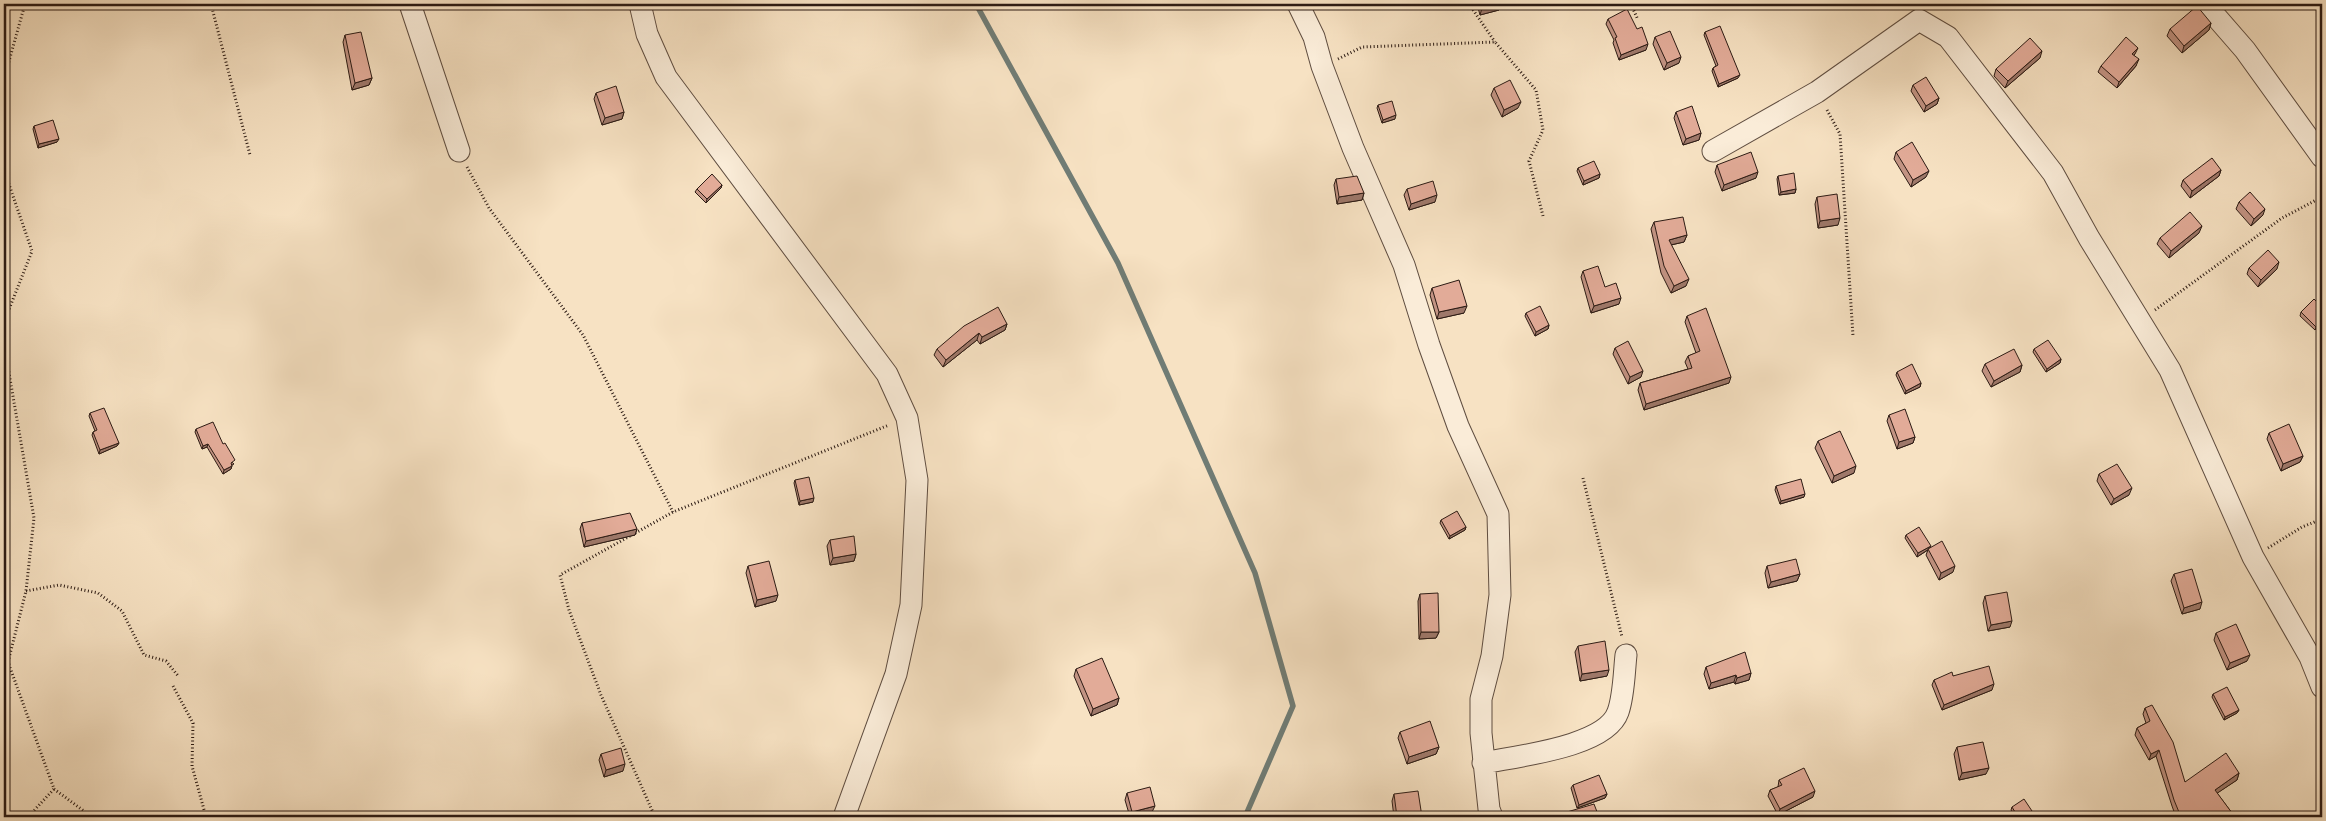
<svg xmlns="http://www.w3.org/2000/svg" width="2326" height="821" font-family="'IM FELL English',serif">
	<style>
		.lines { fill: none; stroke-linecap: round; stroke-linejoin: round }
		.stream { stroke: #707c75; stroke-width: 5.5 }
		.minor-casing { stroke: #5f4d40; stroke-width: 23 }
		.path { stroke: #2c1b14; stroke-width: 3; stroke-dasharray: 1 2.5; stroke-linecap: butt }
		.minor { stroke: #faecd8; stroke-width: 21 }
		.wall { fill: #c29383; stroke: #2c1b14 }
		.shaded-wall { fill: #9e786a; stroke: #2c1b14 }
		.building { fill: #e2ab98; stroke: #2c1b14 }
	</style>
	<rect width="100%" height="100%" fill="#f7e2c3"/>
	<filter id="stains"><feTurbulence type="fractalNoise" baseFrequency=".004" numOctaves="4"/><feColorMatrix values="0 0 0 0 .2 0 0 0 0 .09 0 0 0 0 .02 0 0 0 .5 -.17"/></filter>
	<radialGradient id="worn" r=".72"><stop offset=".6" stop-color="#630" stop-opacity="0"/><stop offset="1" stop-color="#630" stop-opacity=".3"/></radialGradient>
	<g class="lines">
		<!-- stream -->
		<path class="stream" d="M 976,4 L 1118,263 L 1255,573 L 1293,706 L 1245,817"/>
		<!-- minor casing -->
		<g class="minor-casing">
			<path id="minor" d="M 410,4 L 459,151
				M 640,4 L 647,34 L 666,77 L 887,374 L 907,418 L 917,480 L 911,605 L 896,674 L 844,817
				M 1298,4 L 1314,37 L 1322,66 L 1353,148 L 1404,265 L 1429,345 L 1458,426 L 1498,514 L 1500,595 L 1492,656 L 1481,699 L 1481,733 L 1489,809 L 1492,817
				M 2205,4 L 2245,50 L 2322,157
				M 1713,151 L 1817,92 L 1919,20 L 1948,37 L 2053,173 L 2089,238 L 2170,370 L 2253,557 L 2310,657 L 2322,687
				M 1483,763 C 1517,756 1606,747 1618,712 C 1624,695 1624,673 1626,655"/>
		</g>
		<!-- path -->
		<path class="path" d="M 211,4 L 250,155
			M 1469,4 L 1495,42
			M 1631,4 L 1638,20
			M 1338,59 L 1362,47 L 1495,42 L 1536,90 L 1543,130 L 1529,161 L 1543,216
			M 4,79 L 25,4
			M 1827,110 L 1840,134 L 1853,336
			M 467,167 L 489,208 L 583,335 L 673,512
			M 4,170 L 32,251 L 4,322
			M 2155,310 L 2282,218 L 2322,197
			M 4,344 L 34,518 L 26,591 L 8,662 L 54,789 L 28,817
			M 1583,478 L 1622,637
			M 2268,548 L 2302,527 L 2322,519
			M 26,591 L 59,585 L 98,593 L 122,611 L 144,655 L 166,661 L 179,677
			M 173,686 L 193,723 L 192,766 L 206,817
			M 54,789 L 92,817
			M 655,817 L 601,695 L 569,610 L 560,575 L 673,512 L 889,425"/>
		<!-- minor -->
		<use href="#minor" class="minor"/>
	</g>
	<!-- wall -->
	<path class="wall" d="M 1477,4 L 1502,4 L 1499,10 L 1480,15 Z
		M 1608,19 L 1646,50 L 1619,60 L 1613,43 L 1614,40 L 1606,24 Z
		M 2211,23 L 2209,30 L 2182,53 L 2167,36 L 2170,29 Z
		M 1705,32 L 1738,78 L 1718,87 L 1712,71 L 1713,68 L 1716,66 L 1704,35 Z
		M 345,35 L 372,78 L 369,85 L 352,90 L 343,42 Z
		M 1655,37 L 1679,63 L 1664,70 L 1653,44 Z
		M 2135,54 L 2134,55 L 2136,66 L 2117,88 L 2098,72 L 2101,66 Z
		M 2040,58 L 2005,88 L 1994,76 L 1996,69 Z
		M 1913,85 L 1939,98 L 1937,104 L 1924,112 L 1911,91 Z
		M 1494,88 L 1518,108 L 1502,117 L 1491,95 Z
		M 596,93 L 624,112 L 622,119 L 602,125 L 594,99 Z
		M 1378,105 L 1395,119 L 1382,123 L 1377,108 Z
		M 1676,112 L 1701,133 L 1699,140 L 1683,145 L 1674,118 Z
		M 34,126 L 57,142 L 38,148 L 33,129 Z
		M 1896,152 L 1926,177 L 1911,187 L 1894,159 Z
		M 1717,165 L 1756,178 L 1722,191 L 1715,172 Z
		M 1578,168 L 1600,174 L 1599,178 L 1583,185 L 1577,171 Z
		M 2221,170 L 2219,176 L 2190,198 L 2181,186 L 2183,180 Z
		M 1778,176 L 1796,189 L 1795,193 L 1779,195 L 1777,179 Z
		M 1336,179 L 1364,193 L 1362,200 L 1337,204 L 1334,185 Z
		M 722,185 L 721,188 L 706,203 L 695,192 L 697,189 Z
		M 1407,189 L 1435,202 L 1409,210 L 1404,195 Z
		M 1817,197 L 1838,225 L 1818,228 L 1815,204 Z
		M 2239,202 L 2263,215 L 2251,226 L 2236,209 Z
		M 1654,222 L 1687,235 L 1684,242 L 1671,245 L 1686,286 L 1671,293 L 1661,273 L 1651,229 Z
		M 2199,233 L 2169,258 L 2157,244 L 2160,238 Z
		M 2249,268 L 2277,269 L 2258,287 L 2247,274 Z
		M 1583,271 L 1605,287 L 1619,304 L 1591,313 L 1581,277 Z
		M 1432,288 L 1464,313 L 1437,319 L 1430,295 Z
		M 2322,307 L 2322,322 L 2315,330 L 2300,316 L 2301,312 Z
		M 1526,313 L 1549,325 L 1548,329 L 1535,336 L 1525,316 Z
		M 1687,316 L 1729,383 L 1644,410 L 1638,390 L 1640,383 L 1688,369 L 1685,362 L 1688,356 L 1696,353 L 1685,322 Z
		M 1007,324 L 1005,330 L 980,344 L 977,340 L 943,367 L 934,355 L 937,349 Z
		M 1615,348 L 1641,377 L 1628,384 L 1613,354 Z
		M 2034,349 L 2061,359 L 2060,363 L 2046,372 L 2033,352 Z
		M 1985,364 L 2022,365 L 2020,372 L 1991,387 L 1982,371 Z
		M 1897,372 L 1921,383 L 1920,387 L 1905,394 L 1896,375 Z
		M 2322,395 L 2322,412 L 2317,403 L 2319,397 Z
		M 90,413 L 119,443 L 117,446 L 99,454 L 92,435 L 93,432 L 95,431 L 89,416 Z
		M 1889,415 L 1915,437 L 1913,443 L 1897,449 L 1887,421 Z
		M 196,429 L 234,464 L 232,465 L 231,469 L 223,474 L 207,447 L 202,449 L 195,432 Z
		M 2269,433 L 2303,456 L 2300,462 L 2281,471 L 2267,439 Z
		M 1818,441 L 1854,473 L 1832,483 L 1815,448 Z
		M 2099,474 L 2129,495 L 2111,505 L 2097,481 Z
		M 795,480 L 813,502 L 799,505 L 794,483 Z
		M 1776,486 L 1804,497 L 1780,504 L 1775,490 Z
		M 1441,520 L 1466,527 L 1465,530 L 1449,539 L 1440,523 Z
		M 582,523 L 637,529 L 635,535 L 584,547 L 580,529 Z
		M 1906,535 L 1930,548 L 1953,572 L 1939,580 L 1926,555 L 1928,550 L 1917,557 L 1905,538 Z
		M 830,540 L 856,554 L 854,561 L 830,565 L 827,546 Z
		M 748,566 L 776,601 L 755,607 L 746,573 Z
		M 1767,566 L 1800,574 L 1797,581 L 1768,588 L 1765,573 Z
		M 2174,574 L 2200,609 L 2182,614 L 2171,581 Z
		M 1420,594 L 1439,632 L 1436,638 L 1419,639 L 1418,601 Z
		M 1985,596 L 2010,627 L 1988,631 L 1983,603 Z
		M 2216,633 L 2247,661 L 2227,670 L 2214,640 Z
		M 1578,646 L 1607,676 L 1580,681 L 1575,652 Z
		M 1706,667 L 1751,673 L 1749,680 L 1735,684 L 1734,682 L 1709,689 L 1704,674 Z
		M 1076,669 L 1119,698 L 1117,705 L 1091,716 L 1074,676 Z
		M 1953,676 L 1992,690 L 1942,710 L 1932,685 L 1934,680 Z
		M 2213,694 L 2239,710 L 2237,713 L 2224,720 L 2212,697 Z
		M 2145,708 L 2185,782 L 2239,773 L 2237,780 L 2217,793 L 2235,817 L 2176,817 L 2172,806 L 2156,756 L 2149,760 L 2135,735 L 2137,728 L 2146,723 L 2143,714 Z
		M 1400,732 L 1439,747 L 1436,754 L 1407,764 L 1398,738 Z
		M 1957,747 L 1986,774 L 1959,780 L 1954,754 Z
		M 601,754 L 623,771 L 604,777 L 599,760 Z
		M 1779,780 L 1813,797 L 1778,815 L 1768,796 L 1770,790 L 1778,787 Z
		M 1573,785 L 1607,794 L 1605,798 L 1577,808 L 1571,788 Z
		M 1127,793 L 1152,812 L 1135,817 L 1130,817 L 1125,800 Z
		M 1394,794 L 1422,817 L 1394,817 L 1392,801 Z
		M 2012,807 L 2034,814 L 2033,817 L 2015,817 L 2011,810 Z"/>
	<!-- shaded-wall -->
	<path class="shaded-wall" d="M 1502,4 L 1499,10 L 1480,15 L 1482,8 Z
		M 2211,23 L 2209,30 L 2182,53 L 2184,46 Z
		M 1648,44 L 1646,50 L 1619,60 L 1621,55 Z
		M 2138,48 L 2135,54 L 2130,60 L 2132,54 Z
		M 2042,51 L 2040,58 L 2005,88 L 2008,81 Z
		M 1681,57 L 1679,63 L 1664,70 L 1667,63 Z
		M 2139,59 L 2136,66 L 2117,88 L 2119,82 Z
		M 1740,75 L 1738,78 L 1718,87 L 1719,84 Z
		M 372,78 L 369,85 L 352,90 L 355,83 Z
		M 1939,98 L 1937,104 L 1924,112 L 1926,106 Z
		M 1521,102 L 1518,108 L 1502,117 L 1504,110 Z
		M 624,112 L 622,119 L 602,125 L 605,118 Z
		M 1396,115 L 1395,119 L 1382,123 L 1383,120 Z
		M 1701,133 L 1699,140 L 1683,145 L 1686,139 Z
		M 59,139 L 57,142 L 38,148 L 39,144 Z
		M 2221,170 L 2219,176 L 2190,198 L 2192,191 Z
		M 1929,171 L 1926,177 L 1911,187 L 1913,180 Z
		M 1758,172 L 1756,178 L 1722,191 L 1724,185 Z
		M 1600,174 L 1599,178 L 1583,185 L 1584,181 Z
		M 722,185 L 721,188 L 706,203 L 707,199 Z
		M 1796,189 L 1795,193 L 1779,195 L 1781,192 Z
		M 1364,193 L 1362,200 L 1337,204 L 1339,197 Z
		M 1437,195 L 1435,202 L 1409,210 L 1411,204 Z
		M 2265,209 L 2263,215 L 2251,226 L 2254,219 Z
		M 1840,218 L 1838,225 L 1818,228 L 1820,221 Z
		M 2202,226 L 2199,233 L 2169,258 L 2171,251 Z
		M 1687,235 L 1684,242 L 1666,246 L 1669,240 Z
		M 2279,262 L 2277,269 L 2258,287 L 2261,280 Z
		M 1689,279 L 1686,286 L 1671,293 L 1674,286 Z
		M 1621,298 L 1619,304 L 1591,313 L 1594,306 Z
		M 1467,306 L 1464,313 L 1437,319 L 1439,312 Z
		M 2322,320 L 2322,322 L 2315,330 L 2316,327 Z
		M 1007,324 L 1005,330 L 980,344 L 982,337 Z
		M 1549,325 L 1548,329 L 1535,336 L 1536,332 Z
		M 979,333 L 977,340 L 943,367 L 946,360 Z
		M 2061,359 L 2060,363 L 2046,372 L 2047,369 Z
		M 2022,365 L 2020,372 L 1991,387 L 1994,381 Z
		M 1643,371 L 1641,377 L 1628,384 L 1630,377 Z
		M 1731,377 L 1729,383 L 1644,410 L 1646,404 Z
		M 1921,383 L 1920,387 L 1905,394 L 1906,391 Z
		M 1915,437 L 1913,443 L 1897,449 L 1899,442 Z
		M 119,443 L 117,446 L 99,454 L 100,450 Z
		M 208,444 L 207,447 L 202,449 L 203,446 Z
		M 2303,456 L 2300,462 L 2281,471 L 2283,464 Z
		M 232,466 L 231,469 L 223,474 L 224,470 Z
		M 1856,466 L 1854,473 L 1832,483 L 1834,476 Z
		M 2132,488 L 2129,495 L 2111,505 L 2114,499 Z
		M 1805,494 L 1804,497 L 1780,504 L 1781,501 Z
		M 814,498 L 813,502 L 799,505 L 800,501 Z
		M 1466,527 L 1465,530 L 1449,539 L 1450,536 Z
		M 637,529 L 635,535 L 584,547 L 586,541 Z
		M 1931,546 L 1929,549 L 1917,557 L 1918,553 Z
		M 856,554 L 854,561 L 830,565 L 833,558 Z
		M 1955,566 L 1953,572 L 1939,580 L 1941,573 Z
		M 1800,574 L 1797,581 L 1768,588 L 1771,582 Z
		M 778,595 L 776,601 L 755,607 L 757,600 Z
		M 2202,602 L 2200,609 L 2182,614 L 2184,608 Z
		M 2012,621 L 2010,627 L 1988,631 L 1991,625 Z
		M 1421,632 L 1439,632 L 1436,638 L 1419,639 Z
		M 2250,655 L 2247,661 L 2227,670 L 2230,663 Z
		M 1609,670 L 1607,676 L 1580,681 L 1582,674 Z
		M 1751,673 L 1749,680 L 1735,684 L 1737,678 Z
		M 1736,675 L 1734,682 L 1709,689 L 1711,683 Z
		M 1994,684 L 1992,690 L 1942,710 L 1944,705 Z
		M 1119,698 L 1117,705 L 1091,716 L 1093,709 Z
		M 2239,710 L 2237,713 L 2224,720 L 2225,717 Z
		M 1439,747 L 1436,754 L 1407,764 L 1409,757 Z
		M 2159,750 L 2156,756 L 2149,760 L 2151,754 Z
		M 625,764 L 623,771 L 604,777 L 606,770 Z
		M 1989,768 L 1986,774 L 1959,780 L 1962,773 Z
		M 2239,773 L 2237,780 L 2213,796 L 2215,790 Z
		M 1815,791 L 1813,797 L 1778,815 L 1780,809 Z
		M 1607,794 L 1605,798 L 1577,808 L 1579,805 Z
		M 1155,806 L 1152,812 L 1135,817 L 1131,817 L 1132,812 Z"/>
	<!-- building -->
	<path class="building" d="M 1481,4 L 1501,4 L 1482,8 Z
		M 2197,6 L 2211,23 L 2184,46 L 2170,29 Z
		M 1627,9 L 1637,29 L 1642,27 L 1648,44 L 1621,55 L 1615,38 L 1617,37 L 1608,19 Z
		M 1720,26 L 1740,75 L 1719,84 L 1713,68 L 1718,65 L 1705,32 Z
		M 1670,31 L 1681,57 L 1667,63 L 1655,37 Z
		M 361,32 L 372,78 L 355,83 L 345,35 Z
		M 2126,37 L 2138,48 L 2132,54 L 2139,59 L 2119,82 L 2101,66 Z
		M 2030,38 L 2042,51 L 2008,81 L 1996,69 Z
		M 1926,77 L 1939,98 L 1926,106 L 1913,85 Z
		M 1510,80 L 1521,102 L 1504,110 L 1494,88 Z
		M 616,86 L 624,112 L 605,118 L 596,93 Z
		M 1392,101 L 1396,115 L 1383,120 L 1378,105 Z
		M 1692,106 L 1701,133 L 1686,139 L 1676,112 Z
		M 53,120 L 59,139 L 39,144 L 34,126 Z
		M 1912,142 L 1929,171 L 1913,180 L 1896,152 Z
		M 1751,152 L 1758,172 L 1724,185 L 1717,165 Z
		M 2212,158 L 2221,170 L 2192,191 L 2183,180 Z
		M 1594,161 L 1600,174 L 1584,181 L 1578,168 Z
		M 1794,173 L 1796,189 L 1781,192 L 1778,176 Z
		M 712,174 L 722,185 L 707,199 L 697,189 Z
		M 1357,176 L 1364,193 L 1339,197 L 1336,179 Z
		M 1433,181 L 1437,195 L 1411,204 L 1407,189 Z
		M 2250,192 L 2265,209 L 2254,219 L 2239,202 Z
		M 1837,194 L 1840,218 L 1820,221 L 1817,197 Z
		M 2190,212 L 2202,226 L 2171,251 L 2160,238 Z
		M 1683,217 L 1687,235 L 1669,240 L 1689,279 L 1674,286 L 1664,266 L 1654,222 Z
		M 2268,250 L 2279,262 L 2261,280 L 2249,268 Z
		M 1598,266 L 1605,287 L 1616,283 L 1621,298 L 1594,306 L 1583,271 Z
		M 1459,280 L 1467,306 L 1439,312 L 1432,288 Z
		M 2314,299 L 2322,307 L 2322,320 L 2316,327 L 2301,312 Z
		M 1540,306 L 1549,325 L 1536,332 L 1526,313 Z
		M 998,307 L 1007,324 L 982,337 L 979,333 L 946,360 L 937,349 L 964,326 Z
		M 1706,308 L 1731,377 L 1646,404 L 1640,383 L 1692,368 L 1688,356 L 1700,351 L 1687,316 Z
		M 2048,340 L 2061,359 L 2047,369 L 2034,349 Z
		M 1628,341 L 1643,371 L 1630,377 L 1615,348 Z
		M 2014,349 L 2022,365 L 1994,381 L 1985,364 Z
		M 1912,364 L 1921,383 L 1906,391 L 1897,372 Z
		M 2322,395 L 2322,402 L 2319,397 Z
		M 104,408 L 119,443 L 100,450 L 93,432 L 97,430 L 90,413 Z
		M 1905,409 L 1915,437 L 1899,442 L 1889,415 Z
		M 213,422 L 223,444 L 225,443 L 235,460 L 231,463 L 232,466 L 224,470 L 208,444 L 203,446 L 196,429 Z
		M 2289,424 L 2303,456 L 2283,464 L 2269,433 Z
		M 1840,431 L 1856,466 L 1834,476 L 1818,441 Z
		M 2117,464 L 2132,488 L 2114,499 L 2099,474 Z
		M 809,477 L 814,498 L 800,501 L 795,480 Z
		M 1801,479 L 1805,494 L 1781,501 L 1776,486 Z
		M 1457,511 L 1466,527 L 1450,536 L 1441,520 Z
		M 630,513 L 637,529 L 586,541 L 582,523 Z
		M 1919,527 L 1931,546 L 1918,553 L 1906,535 Z
		M 854,536 L 856,554 L 833,558 L 830,540 Z
		M 1942,541 L 1955,566 L 1941,573 L 1928,549 Z
		M 1796,559 L 1800,574 L 1771,582 L 1767,566 Z
		M 769,561 L 778,595 L 757,600 L 748,566 Z
		M 2192,569 L 2202,602 L 2184,608 L 2174,574 Z
		M 2007,592 L 2012,621 L 1991,625 L 1985,596 Z
		M 1438,593 L 1439,632 L 1421,632 L 1420,594 Z
		M 2236,624 L 2250,655 L 2230,663 L 2216,633 Z
		M 1605,641 L 1609,670 L 1582,674 L 1578,646 Z
		M 1745,652 L 1751,673 L 1737,678 L 1736,675 L 1711,683 L 1706,667 Z
		M 1102,658 L 1119,698 L 1093,709 L 1076,669 Z
		M 1989,666 L 1994,684 L 1944,705 L 1934,680 L 1952,672 L 1953,676 Z
		M 2227,687 L 2239,710 L 2225,717 L 2213,694 Z
		M 2152,705 L 2173,742 L 2185,782 L 2226,753 L 2239,773 L 2215,790 L 2235,817 L 2181,817 L 2174,800 L 2159,750 L 2151,754 L 2137,728 L 2150,721 L 2145,708 Z
		M 1430,721 L 1439,747 L 1409,757 L 1400,732 Z
		M 1983,742 L 1989,768 L 1962,773 L 1957,747 Z
		M 621,748 L 625,764 L 606,770 L 601,754 Z
		M 1804,768 L 1815,791 L 1780,809 L 1770,790 L 1782,785 L 1779,780 Z
		M 1599,775 L 1607,794 L 1579,805 L 1573,785 Z
		M 1150,787 L 1155,806 L 1132,812 L 1127,793 Z
		M 1418,791 L 1422,817 L 1397,817 L 1394,794 Z
		M 2024,799 L 2034,814 L 2030,817 L 2018,817 L 2012,807 Z
		M 1594,804 L 1599,817 L 1568,817 L 1567,812 Z"/>
	<!-- margin -->
	<rect width="2326" height="821" fill="none" stroke="#f7e2c3" stroke-width="20"/>
	<rect x="5" y="5" width="2316" height="811" fill="none" stroke="#2c1b14" stroke-width="2.5"/>
	<rect x="10" y="10" width="2306" height="801" fill="none" stroke="#2c1b14"/>
	<rect width="100%" height="100%" filter="url(#stains)"/>
	<rect width="100%" height="100%" fill="url(#worn)"/>
</svg>
